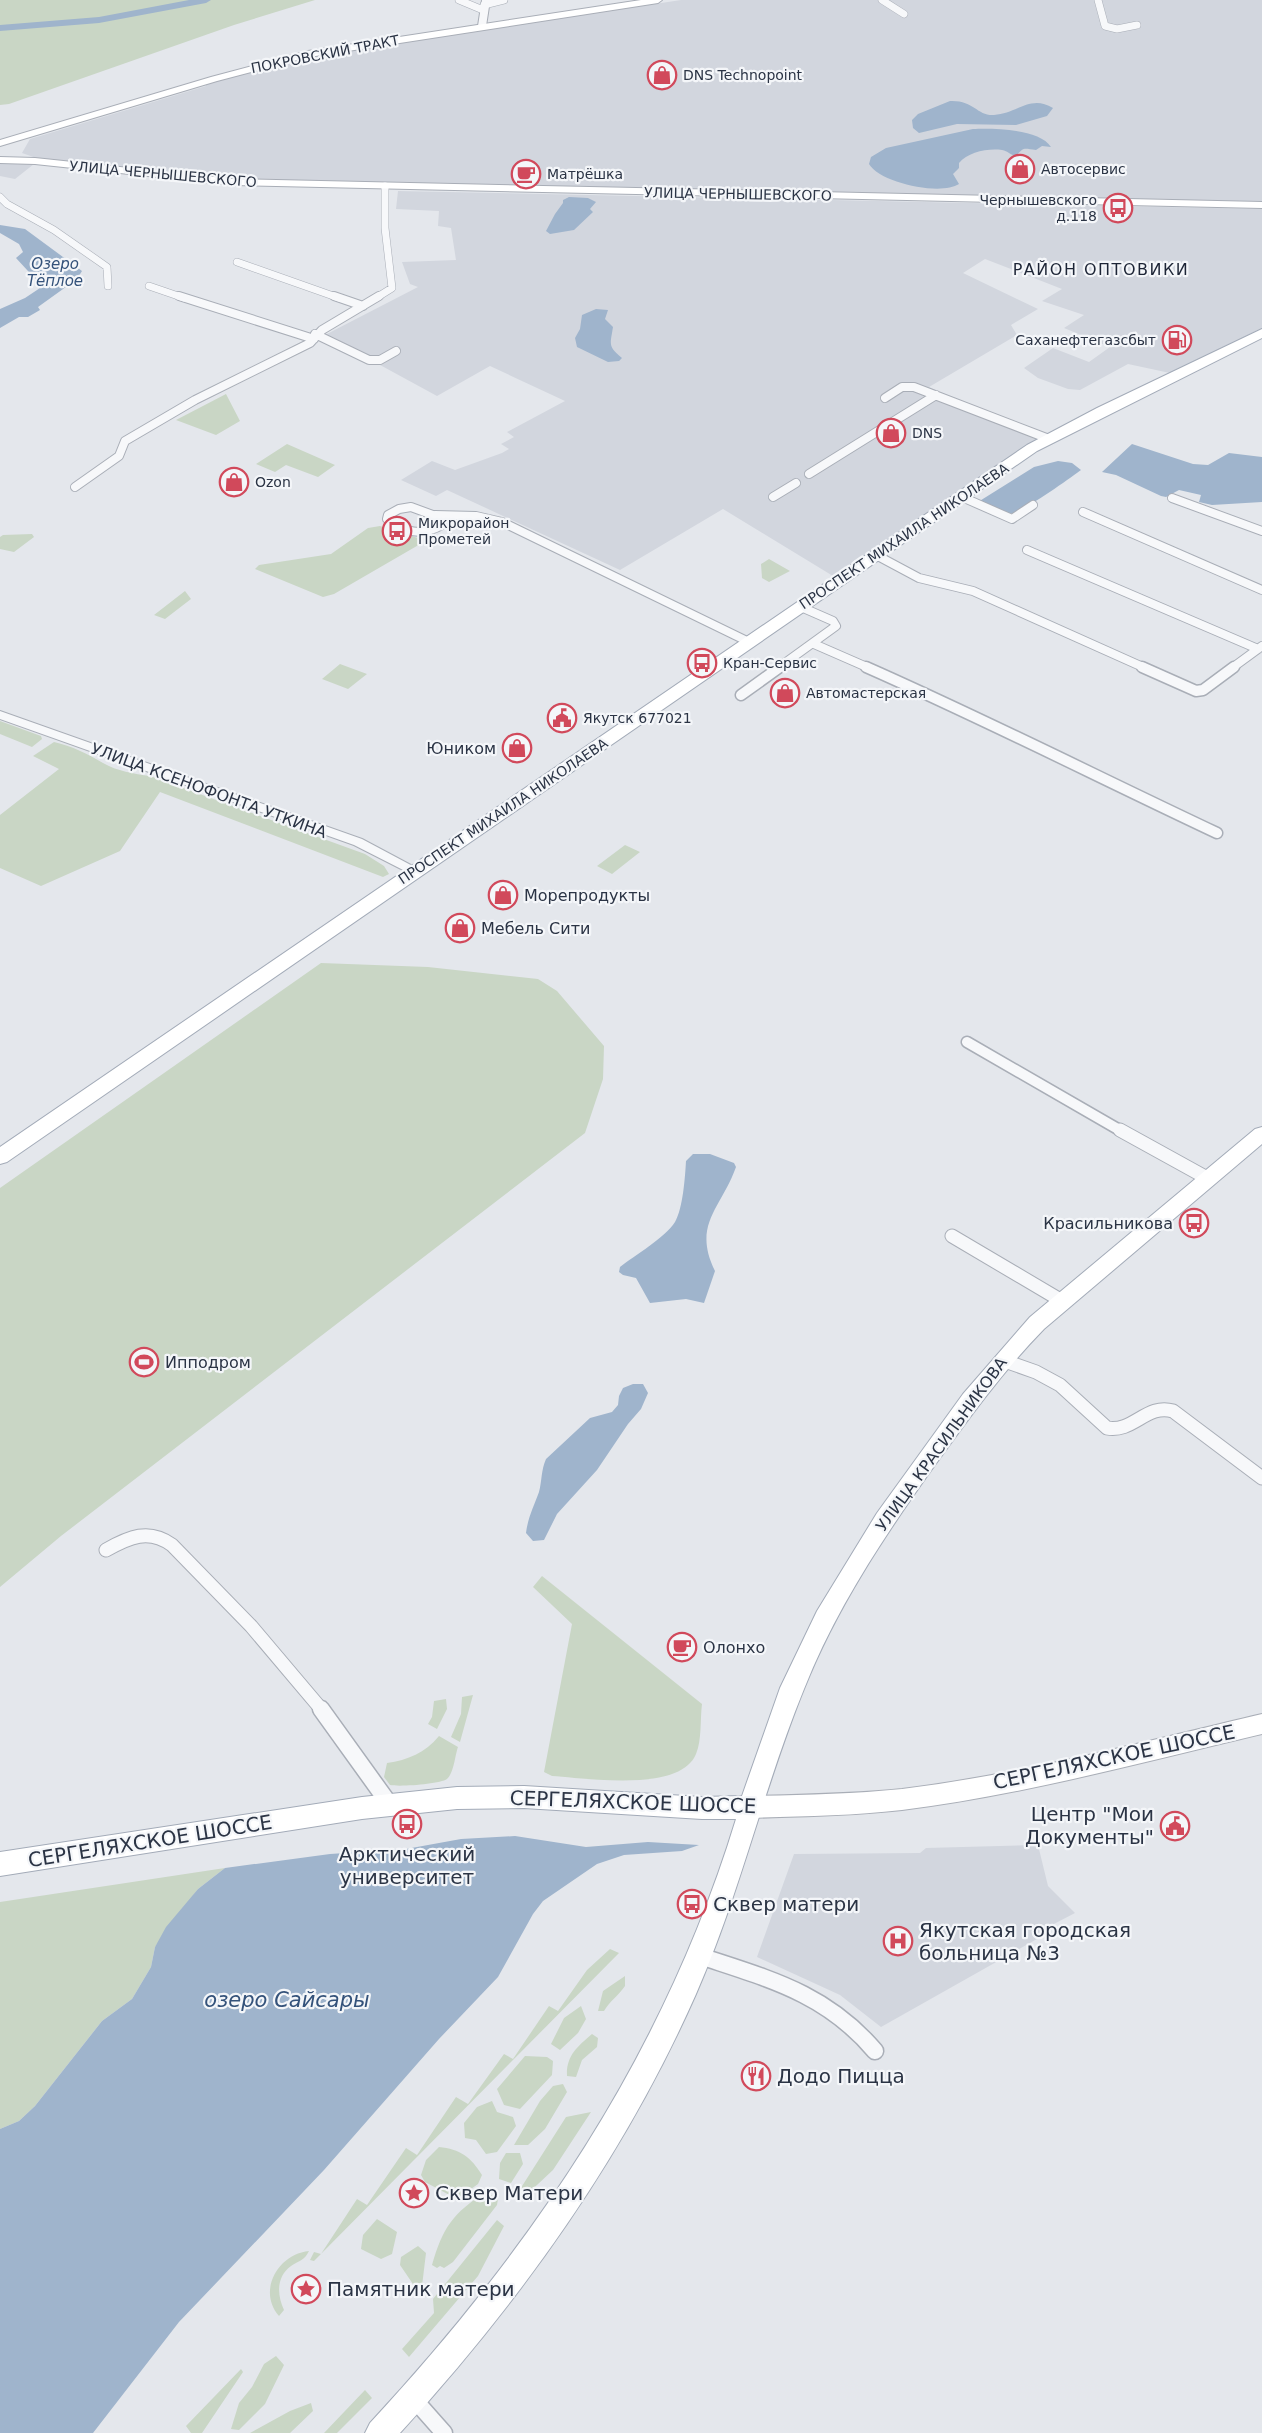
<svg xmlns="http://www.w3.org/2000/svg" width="1262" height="2433" font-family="'DejaVu Sans',sans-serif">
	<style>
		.built { fill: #d2d6de }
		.green { fill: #c9d6c5 }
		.water { fill: #9fb4cc }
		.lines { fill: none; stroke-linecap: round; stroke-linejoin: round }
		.river { fill: #9fb4cc; fill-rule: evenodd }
		.minor-far4-casing { stroke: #a9aeb7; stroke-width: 8 }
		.minor-far3-casing { stroke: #a9aeb7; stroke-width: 10 }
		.minor-far2-casing { stroke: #a9aeb7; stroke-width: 13 }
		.minor-far1-casing { stroke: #a9aeb7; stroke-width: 15 }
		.minor-casing { stroke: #a9aeb7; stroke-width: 19 }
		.tertiary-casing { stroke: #a9aeb7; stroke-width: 2 }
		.secondary-casing { stroke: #a9aeb7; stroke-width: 2 }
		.primary-casing { stroke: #a3abb8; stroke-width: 2 }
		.minor-far4 { stroke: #f7f8fa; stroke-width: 7 }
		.minor-far3 { stroke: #f7f8fa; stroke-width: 8 }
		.minor-far2 { stroke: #f7f8fa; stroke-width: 10 }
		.minor-far1 { stroke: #f7f8fa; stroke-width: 13 }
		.minor { stroke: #f7f8fa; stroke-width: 16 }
		.tertiary { fill: #f7f8fa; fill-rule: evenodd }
		.secondary { fill: #fff; fill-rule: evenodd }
		.primary { fill: #fff; fill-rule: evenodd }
		.labels { text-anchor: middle; stroke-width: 4.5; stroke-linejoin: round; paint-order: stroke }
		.far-street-label { font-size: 14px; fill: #2b3445; stroke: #f4f6f9 }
		.far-poi-label { font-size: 14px; fill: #2b3445; stroke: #f4f6f9; text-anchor: start }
		.far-water-label { font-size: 15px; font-style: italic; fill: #34527a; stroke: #f4f6f9 }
		.far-quarter-label { font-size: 16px; letter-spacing: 1.5px; fill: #1d2536; stroke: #f4f6f9 }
		.poi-label { font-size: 16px; fill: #2b3445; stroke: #f4f6f9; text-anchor: start }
		.street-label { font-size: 16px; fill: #2b3445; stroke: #f4f6f9 }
		.near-street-label { font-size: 20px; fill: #2b3445; stroke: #f4f6f9 }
		.near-poi-label { font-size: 20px; fill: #2b3445; stroke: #f4f6f9; text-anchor: start }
		.near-water-label { font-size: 21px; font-style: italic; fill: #34527a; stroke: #f4f6f9 }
	</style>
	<rect width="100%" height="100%" fill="#e4e7ec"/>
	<!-- built -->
	<path class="built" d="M 681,0 L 1262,0 L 1262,203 L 239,180 L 45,161 L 22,153 L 30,139 L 206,86 L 205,84 L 287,61 L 289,63 L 333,53 Z
		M 0,163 L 34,164 L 15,179 L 0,176 Z
		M 398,191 L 1262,209 L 1262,328 L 1170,373 L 1128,364 L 1080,390 L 1068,389 L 1038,378 L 1024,368 L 1053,348 L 1089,362 L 1110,347 L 1064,328 L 1084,315 L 1042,301 L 1062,289 L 985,259 L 963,273 L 1038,309 L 1011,325 L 1017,335 L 929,387 L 1043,436 L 833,576 L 723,509 L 620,570 L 447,490 L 436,496 L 401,480 L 432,461 L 455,470 L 502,453 L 509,449 L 501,444 L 514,437 L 507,432 L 565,401 L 490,366 L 437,396 L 325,335 L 418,287 L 410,284 L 402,262 L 456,260 L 451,228 L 438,226 L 439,211 L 396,209 Z
		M 1038,1845 L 1048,1886 L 1075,1913 L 1050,1926 L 1044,1935 L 881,2027 L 840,1995 L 757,1957 L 794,1854 L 920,1853 L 926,1848 Z"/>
	<!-- green -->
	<path class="green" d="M 0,0 L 315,0 L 234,25 L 9,104 L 0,105 Z
		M 226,394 L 240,421 L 216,435 L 176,420 Z
		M 287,444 L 335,465 L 318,477 L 286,465 L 275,472 L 256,464 Z
		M 380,526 L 421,539 L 422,543 L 334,594 L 323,597 L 255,569 L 259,565 L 331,554 L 368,528 Z
		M 32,534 L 34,537 L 14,552 L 0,549 L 0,537 L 3,535 Z
		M 769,559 L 790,571 L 769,582 L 762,578 L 761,564 Z
		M 185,591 L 191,599 L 165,619 L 154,615 Z
		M 340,664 L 367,674 L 348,689 L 322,679 Z
		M 0,721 L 41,736 L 42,739 L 32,747 L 0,734 Z
		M 54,742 C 72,746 88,754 103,763 C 117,771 134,774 150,776 L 365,854 L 384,866 L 389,874 L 383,877 L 160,792 L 120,851 L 41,886 L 0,868 L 0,815 L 59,769 L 33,756 Z
		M 625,845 L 640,852 L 612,874 L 597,866 Z
		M 321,963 L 428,967 L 538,979 L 557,991 L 604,1046 L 603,1079 L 585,1133 L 61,1536 L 0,1587 L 0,1188 Z
		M 542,1576 L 702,1704 C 700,1719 702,1740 696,1754 C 680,1793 586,1778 552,1776 L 544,1772 L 572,1624 L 533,1587 Z
		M 473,1695 L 460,1742 L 451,1737 L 461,1714 L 462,1697 Z
		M 446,1699 L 447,1709 L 437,1729 L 428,1724 L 432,1717 L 434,1701 Z
		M 439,1736 L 458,1747 C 455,1755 454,1773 447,1779 C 440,1784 400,1787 390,1785 L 384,1777 L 387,1763 C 408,1760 425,1753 439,1736 Z
		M 225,1868 L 198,1889 L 155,1947 L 151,1967 L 132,1999 L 102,2021 L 35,2106 L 19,2121 L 0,2129 L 0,1902 Z
		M 610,1949 L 619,1953 L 314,2261 L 310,2260 L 314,2252 L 321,2254 L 357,2199 L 367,2205 L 406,2148 L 417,2155 L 456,2097 L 468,2104 L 504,2054 L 513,2059 L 549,2006 L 558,2011 L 587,1970 Z
		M 625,1976 L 625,1986 C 618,1996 610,2001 604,2011 L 598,2011 L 603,1991 Z
		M 581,2006 L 586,2019 L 578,2033 L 560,2050 L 551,2044 L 564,2018 Z
		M 592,2034 L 598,2038 L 597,2047 L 582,2060 L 576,2077 L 567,2076 C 566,2056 577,2047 592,2034 Z
		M 525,2056 L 547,2057 L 553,2061 L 552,2075 L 520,2109 L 504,2105 L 497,2089 Z
		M 563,2084 L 567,2092 L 545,2129 L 528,2145 L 514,2145 L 540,2101 L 553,2086 Z
		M 492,2101 L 497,2112 L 513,2117 L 516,2126 L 497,2152 L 486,2154 L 476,2140 L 465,2138 L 464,2123 L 477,2107 Z
		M 591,2112 L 553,2170 L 522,2199 L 517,2194 L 566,2117 Z
		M 439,2147 C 460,2149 471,2157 482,2175 L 478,2184 L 457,2199 L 425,2182 L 421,2175 L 426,2160 Z
		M 506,2153 L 520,2153 L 523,2164 L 511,2183 L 499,2179 L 500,2163 Z
		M 486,2192 L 498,2199 L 497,2205 L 453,2262 L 444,2268 L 440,2266 L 437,2268 L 432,2265 C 443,2227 453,2213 486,2192 Z
		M 377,2219 L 397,2232 L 392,2254 L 381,2259 L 361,2249 L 363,2235 Z
		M 497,2220 L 504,2226 L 478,2276 L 409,2357 L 402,2349 L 434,2313 L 433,2299 Z
		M 418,2246 L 426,2253 L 422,2286 L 415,2287 L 400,2265 L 401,2257 Z
		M 309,2251 C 304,2261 300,2260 291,2266 C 276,2277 277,2295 284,2310 L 279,2316 C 257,2291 278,2254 309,2251 Z
		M 276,2356 L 284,2365 L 265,2404 L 239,2430 L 231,2429 L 239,2403 L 252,2387 L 264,2364 Z
		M 241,2369 L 243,2372 L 202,2433 L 191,2433 L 186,2426 Z
		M 365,2390 L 372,2398 L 337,2433 L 324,2433 Z
		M 311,2403 L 313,2411 L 290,2433 L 250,2433 L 290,2411 Z"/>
	<!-- water -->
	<path class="water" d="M 950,101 C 974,100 977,116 994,115 C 1017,114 1030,94 1053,108 L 1047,116 L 1016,125 L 957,124 L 919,133 L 913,128 L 912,120 L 918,114 Z
		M 973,129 C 993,128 1040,129 1051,147 L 1042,146 L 1036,150 C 1023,148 1024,147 1016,156 C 1010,155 1008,151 1002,150 C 988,148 968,152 959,163 L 959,168 L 953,174 L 959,184 C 941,196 880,183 869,164 L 871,157 L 886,148 Z
		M 569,197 L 588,198 L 596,202 L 590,209 L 593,212 L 574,230 L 550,234 L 546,231 L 555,214 L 563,203 L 563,200 Z
		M 0,225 L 25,229 L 82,271 L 77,279 L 38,307 L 40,310 L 28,317 L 19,317 L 0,328 L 0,309 L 25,298 L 40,288 L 39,283 L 16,258 L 23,252 L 19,244 L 0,233 Z
		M 596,309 L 608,310 L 605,319 L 613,327 C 610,346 608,346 622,358 L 619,361 L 608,362 L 577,347 L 575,338 L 580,329 L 582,315 Z
		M 1132,444 L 1193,464 L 1208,465 L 1229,453 L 1262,457 L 1262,502 L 1212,505 L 1199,502 L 1201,495 L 1179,490 L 1166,497 L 1161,496 L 1116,475 L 1102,472 Z
		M 1058,461 L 1072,463 L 1081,470 C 1072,477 1022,512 1014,513 C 1001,515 989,508 978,502 L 1034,467 Z
		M 693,1154 L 710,1154 L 734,1163 L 736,1167 C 721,1209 692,1224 715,1271 L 704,1303 L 686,1299 L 650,1303 L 636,1278 L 623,1275 L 619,1272 L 620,1267 C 635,1255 665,1238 675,1222 C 683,1208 685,1178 686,1161 Z
		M 633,1384 L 643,1384 L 648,1393 L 641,1409 L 628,1424 L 597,1470 L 557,1514 L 544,1540 L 533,1541 L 526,1533 C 528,1517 534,1506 539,1492 C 542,1481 541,1470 546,1459 L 590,1418 L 612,1412 L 618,1405 L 619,1396 L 623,1388 Z
		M 515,1836 L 586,1847 L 648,1842 L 699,1845 L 682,1851 L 624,1855 L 597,1864 L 543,1901 L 533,1914 L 498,1977 L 439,2039 L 324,2170 L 179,2322 L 93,2433 L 0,2433 L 0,2129 L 19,2121 L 35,2106 L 102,2021 L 132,1999 L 151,1967 L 155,1947 L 166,1927 L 198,1889 L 225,1868 L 330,1854 L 406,1849 L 461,1839 Z"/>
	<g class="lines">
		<!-- river -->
		<path class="river" d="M 189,0 L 211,0 L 206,3 L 99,23 L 0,31 L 0,25 L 99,17 Z"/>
		<!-- minor-far4 casing -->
		<g class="minor-far4-casing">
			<path id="minor-far4" d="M 459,0 L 483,10
				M 882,0 L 904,14
				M 1098,0 L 1105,26 L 1117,29 L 1137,25
				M 484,5 L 504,0
				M 0,197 L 7,204 L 54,230 L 107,267 L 108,286
				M 237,262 L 339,298
				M 149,286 L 184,298
				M 376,298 L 392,288 L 385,228 L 385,186"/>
		</g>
		<!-- minor-far3 casing -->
		<g class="minor-far3-casing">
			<path id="minor-far3" d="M 179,296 L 314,339
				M 334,296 L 363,306
				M 315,334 L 369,360 L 380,360 L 396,351
				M 885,398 L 902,387 L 914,387 L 1049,439
				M 809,474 L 936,395
				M 75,487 L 119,456 L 125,441 L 195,400 L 310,343 L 322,330 L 379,296
				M 773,497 L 796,483
				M 962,497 L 1012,519 L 1033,505
				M 1172,498 L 1262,531
				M 411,507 L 441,518 L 442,525 C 423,536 403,533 387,519 L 388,515 L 399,509 Z
				M 1083,512 L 1262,590
				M 435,515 L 476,516 L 502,522 L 749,642
				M 1027,550 L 1258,649
				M 876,555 L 919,578 L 973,591 L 1145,668
				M 814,644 L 869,668
				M 778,668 L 836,626 L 833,621 L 801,607
				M 1232,668 L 1262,646"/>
		</g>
		<!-- minor-far2 casing -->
		<g class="minor-far2-casing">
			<path id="minor-far2" d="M 866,667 C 984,719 1100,778 1217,833
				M 1142,667 L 1196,691 L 1203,690 L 1234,667
				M 741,695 L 780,667
				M 967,1042 L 1123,1132"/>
		</g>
		<!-- minor-far1 casing -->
		<g class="minor-far1-casing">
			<path id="minor-far1" d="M 1120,1130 L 1207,1178
				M 952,1236 L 1062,1301
				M 1002,1360 L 1036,1372 L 1060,1385 L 1107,1428 C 1133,1433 1147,1403 1173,1411 L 1262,1478
				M 106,1550 C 129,1537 149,1528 172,1545 L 251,1626 L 322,1710"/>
		</g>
		<!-- minor casing -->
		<g class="minor-casing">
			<path id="minor" d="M 321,1709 L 390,1805
				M 700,1956 C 769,1979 826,1993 875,2051
				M 413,2398 L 444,2433"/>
		</g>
		<!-- tertiary casing -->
		<g class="tertiary-casing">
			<path id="tertiary" d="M 482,0 L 490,0 L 486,26 L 482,28 L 478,26 Z
				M 0,711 L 362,839 L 422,871 L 416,875 L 411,874 L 354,845 L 0,719 Z"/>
		</g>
		<!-- secondary casing -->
		<g class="secondary-casing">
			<path id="secondary" d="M 641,0 L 662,0 L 658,3 L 309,57 L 217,81 L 0,146 L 0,140 L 211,77 L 308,51 Z
				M 0,157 L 35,158 L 233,179 L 1262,202 L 1262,208 L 233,185 L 35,164 L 0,163 Z
				M 1262,1714 L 1262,1734 C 1143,1762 1023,1795 902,1810 C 852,1816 802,1816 752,1818 L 744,1814 L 741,1807 L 744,1800 L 752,1796 C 802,1795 852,1794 902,1789 C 1023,1774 1143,1742 1262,1714 Z"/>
		</g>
		<!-- primary casing -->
		<g class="primary-casing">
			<path id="primary" d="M 1262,329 L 1262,338 L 1037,451 L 7,1162 L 0,1164 L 0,1147 L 1027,445 L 1097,408 Z
				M 1262,1127 L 1262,1144 L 1044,1329 C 1003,1371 969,1418 935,1465 C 885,1535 836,1608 804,1689 C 763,1789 740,1894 696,1994 C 624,2157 520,2302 400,2433 L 365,2433 L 370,2423 C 535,2245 665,2052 736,1819 L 702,1819 L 524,1808 L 457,1809 L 362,1819 L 0,1876 L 0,1852 L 362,1797 L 457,1787 L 524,1786 L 702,1797 L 742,1796 L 780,1688 L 817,1611 L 877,1513 L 963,1394 L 1030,1317 L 1255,1129 Z"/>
		</g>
		<!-- minor-far4 -->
		<use href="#minor-far4" class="minor-far4"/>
		<!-- minor-far3 -->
		<use href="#minor-far3" class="minor-far3"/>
		<!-- minor-far2 -->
		<use href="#minor-far2" class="minor-far2"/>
		<!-- minor-far1 -->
		<use href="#minor-far1" class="minor-far1"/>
		<!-- minor -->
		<use href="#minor" class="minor"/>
		<!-- tertiary -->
		<use href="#tertiary" class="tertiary"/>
		<!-- secondary -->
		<use href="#secondary" class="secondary"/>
		<!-- primary -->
		<use href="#primary" class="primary"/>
	</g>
	<!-- icons -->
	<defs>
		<g id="shop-ring" transform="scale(1.5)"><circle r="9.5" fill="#f4f6f9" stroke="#d1495b" stroke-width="1.5"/><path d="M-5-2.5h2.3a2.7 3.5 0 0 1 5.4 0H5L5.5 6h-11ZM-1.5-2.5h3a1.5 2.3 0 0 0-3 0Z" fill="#d1495b"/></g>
		<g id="cafe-ring" transform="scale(1.5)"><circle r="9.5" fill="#f4f6f9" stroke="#d1495b" stroke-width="1.5"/><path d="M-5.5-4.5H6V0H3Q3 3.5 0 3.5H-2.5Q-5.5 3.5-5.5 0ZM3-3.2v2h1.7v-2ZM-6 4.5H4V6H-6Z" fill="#d1495b"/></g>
		<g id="bus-ring" transform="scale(1.5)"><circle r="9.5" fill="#f4f6f9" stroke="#d1495b" stroke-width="1.5"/><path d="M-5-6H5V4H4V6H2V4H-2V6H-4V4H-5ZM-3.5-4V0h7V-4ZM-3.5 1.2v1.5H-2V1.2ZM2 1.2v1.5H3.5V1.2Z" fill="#d1495b"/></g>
		<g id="fuel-ring" transform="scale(1.5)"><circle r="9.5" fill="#f4f6f9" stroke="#d1495b" stroke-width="1.5"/><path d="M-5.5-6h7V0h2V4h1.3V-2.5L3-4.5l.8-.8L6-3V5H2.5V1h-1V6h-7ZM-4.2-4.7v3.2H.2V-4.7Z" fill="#d1495b"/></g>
		<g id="civic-ring" transform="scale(1.5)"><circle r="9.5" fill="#f4f6f9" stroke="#d1495b" stroke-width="1.5"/><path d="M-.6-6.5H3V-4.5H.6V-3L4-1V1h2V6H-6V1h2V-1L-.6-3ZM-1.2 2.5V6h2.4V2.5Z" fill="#d1495b"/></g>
		<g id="stadium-ring" transform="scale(1.5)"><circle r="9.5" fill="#f4f6f9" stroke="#d1495b" stroke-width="1.5"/><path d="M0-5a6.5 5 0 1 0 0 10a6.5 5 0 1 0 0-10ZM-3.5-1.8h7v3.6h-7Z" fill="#d1495b"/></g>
		<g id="hospital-ring" transform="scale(1.5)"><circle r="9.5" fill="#f4f6f9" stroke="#d1495b" stroke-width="1.5"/><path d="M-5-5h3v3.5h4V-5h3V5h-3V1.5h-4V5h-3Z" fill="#d1495b"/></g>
		<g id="restaurant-ring" transform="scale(1.5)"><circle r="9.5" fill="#f4f6f9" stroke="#d1495b" stroke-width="1.5"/><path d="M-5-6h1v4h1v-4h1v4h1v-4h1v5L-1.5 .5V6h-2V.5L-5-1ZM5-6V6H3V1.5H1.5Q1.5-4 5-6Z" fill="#d1495b"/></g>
		<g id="sight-ring" transform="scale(1.5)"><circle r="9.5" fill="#f4f6f9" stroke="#d1495b" stroke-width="1.5"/><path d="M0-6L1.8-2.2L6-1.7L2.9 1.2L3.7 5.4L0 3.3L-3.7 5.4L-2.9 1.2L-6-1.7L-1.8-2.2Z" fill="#d1495b"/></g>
	</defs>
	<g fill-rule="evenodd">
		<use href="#shop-ring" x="662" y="75"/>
		<use href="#shop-ring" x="1020" y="169"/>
		<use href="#cafe-ring" x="526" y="174"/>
		<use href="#bus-ring" x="1118" y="208"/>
		<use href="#fuel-ring" x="1177" y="340"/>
		<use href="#shop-ring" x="891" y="433"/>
		<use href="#shop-ring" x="234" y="482"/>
		<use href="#bus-ring" x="397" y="531"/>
		<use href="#bus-ring" x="702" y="663"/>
		<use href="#shop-ring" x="785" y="693"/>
		<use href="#civic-ring" x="562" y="718"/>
		<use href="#shop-ring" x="517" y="748"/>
		<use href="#shop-ring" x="503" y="895"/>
		<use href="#shop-ring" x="460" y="928"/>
		<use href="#bus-ring" x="1194" y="1223"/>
		<use href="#stadium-ring" x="144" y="1362"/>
		<use href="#cafe-ring" x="682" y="1647"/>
		<use href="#bus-ring" x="407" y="1824"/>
		<use href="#civic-ring" x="1175" y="1826"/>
		<use href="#bus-ring" x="692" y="1904"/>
		<use href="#hospital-ring" x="898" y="1941"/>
		<use href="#restaurant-ring" x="756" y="2076"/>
		<use href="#sight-ring" x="414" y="2193"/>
		<use href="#sight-ring" x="306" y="2289"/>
	</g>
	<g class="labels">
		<!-- far-street labels -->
		<g class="far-street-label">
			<text transform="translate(325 54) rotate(-11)" y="5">ПОКРОВСКИЙ ТРАКТ</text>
			<text transform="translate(163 174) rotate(5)" y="5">УЛИЦА ЧЕРНЫШЕВСКОГО</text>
			<text transform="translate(738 194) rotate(1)" y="5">УЛИЦА ЧЕРНЫШЕВСКОГО</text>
			<text transform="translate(904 536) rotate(-34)" y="5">ПРОСПЕКТ МИХАИЛА НИКОЛАЕВА</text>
			<text transform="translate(503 811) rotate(-34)" y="5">ПРОСПЕКТ МИХАИЛА НИКОЛАЕВА</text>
		</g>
		<!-- far-poi labels -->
		<g class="far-poi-label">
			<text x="683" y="80">DNS Technopoint</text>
			<text x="1041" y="174">Автосервис</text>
			<text x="547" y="179">Матрёшка</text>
			<text x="1097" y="205" text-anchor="end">Чернышевского<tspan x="1097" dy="16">д.118</tspan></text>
			<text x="1156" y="345" text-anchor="end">Саханефтегазсбыт</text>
			<text x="912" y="438">DNS</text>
			<text x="255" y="487">Ozon</text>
			<text x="418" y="528">Микрорайон<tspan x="418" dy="16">Прометей</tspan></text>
			<text x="723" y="668">Кран-Сервис</text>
			<text x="806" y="698">Автомастерская</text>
			<text x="583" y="723">Якутск 677021</text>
		</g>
		<!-- far-water labels -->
		<g class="far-water-label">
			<text x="55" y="269">Озеро<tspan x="55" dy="17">Тёплое</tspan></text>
		</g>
		<!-- far-quarter labels -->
		<g class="far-quarter-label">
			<text x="1101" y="275">РАЙОН ОПТОВИКИ</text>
		</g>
		<!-- poi labels -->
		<g class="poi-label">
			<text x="496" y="754" text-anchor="end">Юником</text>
			<text x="524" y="901">Морепродукты</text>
			<text x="481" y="934">Мебель Сити</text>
			<text x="1173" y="1229" text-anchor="end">Красильникова</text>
			<text x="165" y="1368">Ипподром</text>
			<text x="703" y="1653">Олонхо</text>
		</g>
		<!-- street labels -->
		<g class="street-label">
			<text transform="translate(209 790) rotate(20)" y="6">УЛИЦА КСЕНОФОНТА УТКИНА</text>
			<text transform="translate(941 1444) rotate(-54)" y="6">УЛИЦА КРАСИЛЬНИКОВА</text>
		</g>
		<!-- near-street labels -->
		<g class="near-street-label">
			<text transform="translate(1114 1757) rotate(-12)" y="7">СЕРГЕЛЯХСКОЕ ШОССЕ</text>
			<text transform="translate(633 1802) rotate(2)" y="7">СЕРГЕЛЯХСКОЕ ШОССЕ</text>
			<text transform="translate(150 1841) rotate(-9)" y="7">СЕРГЕЛЯХСКОЕ ШОССЕ</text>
		</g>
		<!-- near-poi labels -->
		<g class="near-poi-label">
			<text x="1154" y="1821" text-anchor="end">Центр "Мои<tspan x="1154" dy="23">Документы"</tspan></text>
			<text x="407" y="1861" text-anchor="middle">Арктический<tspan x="407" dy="23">университет</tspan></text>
			<text x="713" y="1911">Сквер матери</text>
			<text x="919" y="1937">Якутская городская<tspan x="919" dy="23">больница №3</tspan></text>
			<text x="777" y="2083">Додо Пицца</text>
			<text x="435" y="2200">Сквер Матери</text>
			<text x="327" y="2296">Памятник матери</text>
		</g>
		<!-- near-water labels -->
		<g class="near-water-label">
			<text x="287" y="2007">озеро Сайсары</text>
		</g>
	</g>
</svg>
